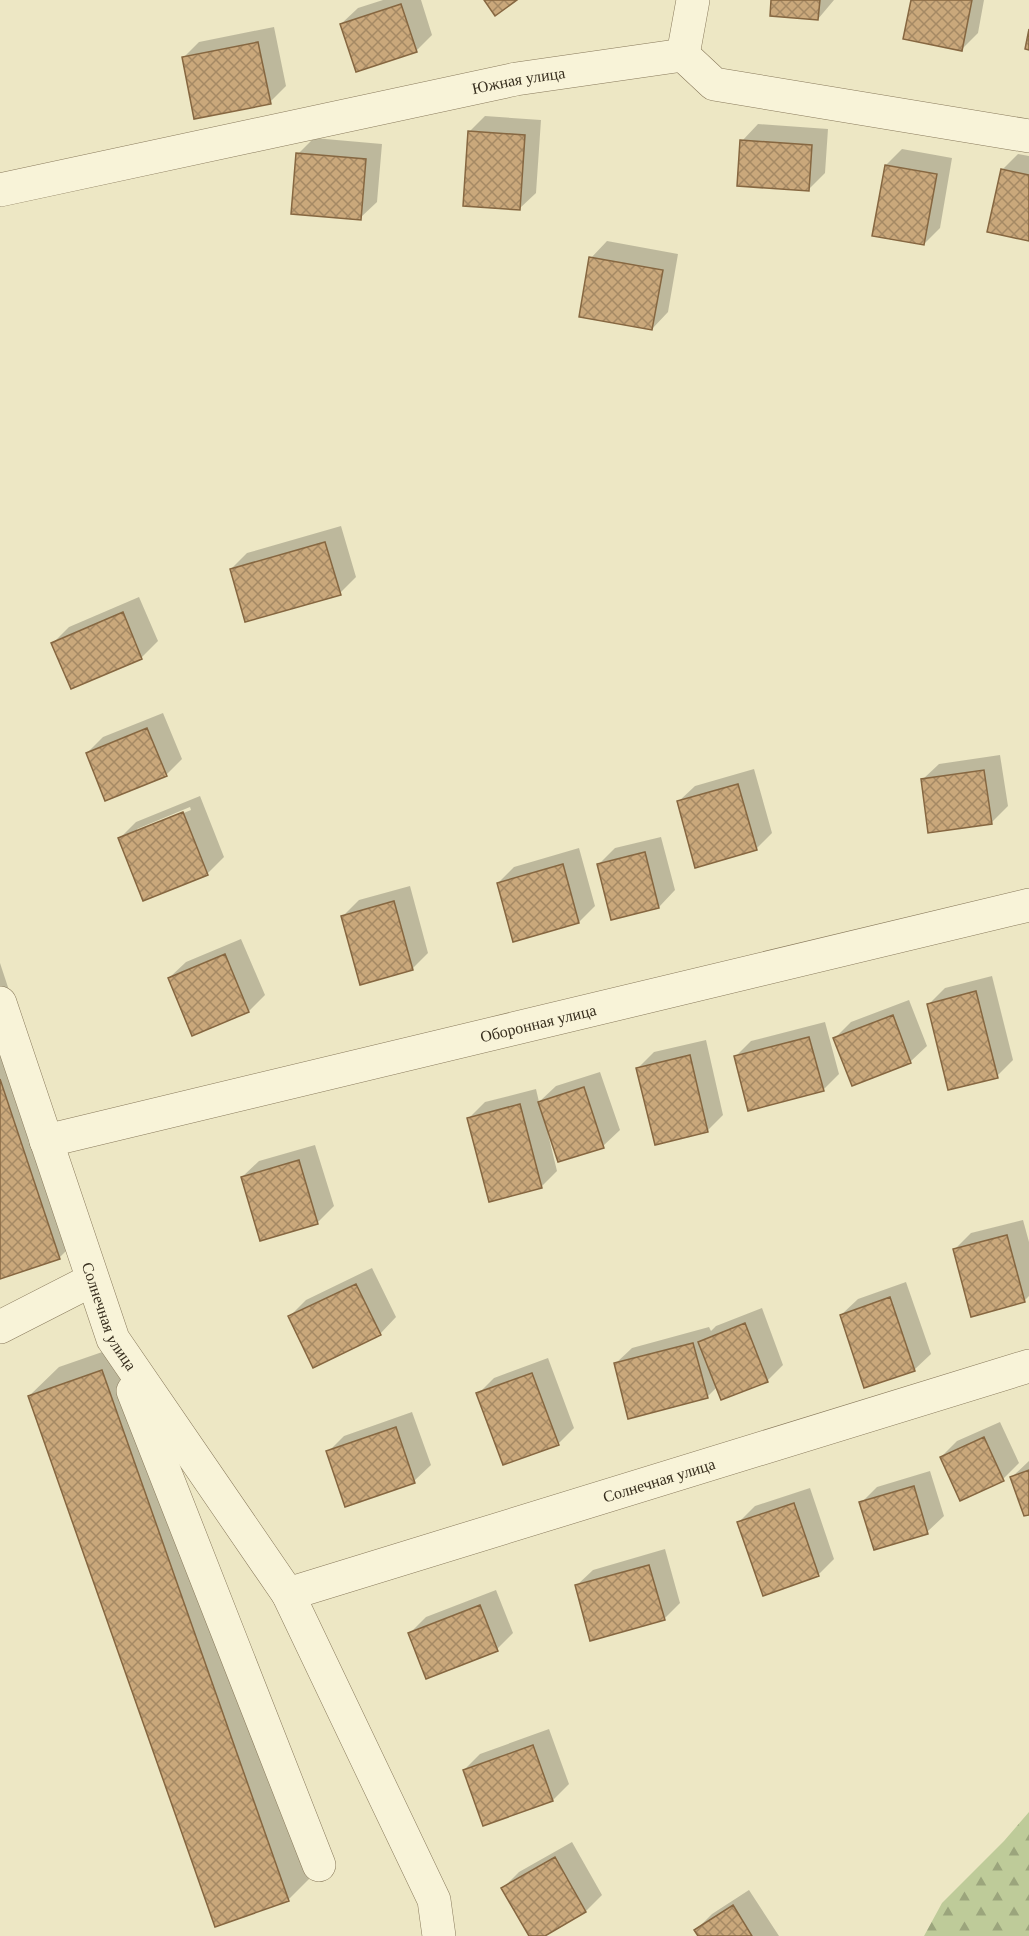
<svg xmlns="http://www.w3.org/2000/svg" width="1029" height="1936" font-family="'Times New Roman',serif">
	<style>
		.forest { fill: url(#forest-firs) }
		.shadow { fill: #0003; fill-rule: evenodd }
		.building { fill: url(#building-cross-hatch); stroke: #866741; stroke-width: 1.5 }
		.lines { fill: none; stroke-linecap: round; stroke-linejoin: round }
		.minor-casing { stroke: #88795b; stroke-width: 34 }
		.minor { stroke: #f8f3d8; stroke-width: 33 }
		.labels { text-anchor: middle; stroke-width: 4.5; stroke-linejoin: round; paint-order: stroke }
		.street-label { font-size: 16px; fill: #382f1f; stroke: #f5f0d4 }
	</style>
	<defs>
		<pattern id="forest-firs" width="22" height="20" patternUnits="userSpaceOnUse" patternTransform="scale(1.5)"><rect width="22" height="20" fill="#becb99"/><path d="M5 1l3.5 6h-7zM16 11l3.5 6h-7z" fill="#9ba57c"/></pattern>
		<pattern id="building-cross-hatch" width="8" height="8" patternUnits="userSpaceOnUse" patternTransform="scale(1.5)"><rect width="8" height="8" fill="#caa87b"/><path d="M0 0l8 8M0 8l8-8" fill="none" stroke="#a58964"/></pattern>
	</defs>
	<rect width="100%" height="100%" fill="#ede7c4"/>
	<!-- forest -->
	<path class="forest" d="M 1029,1812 L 1029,1936 L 924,1936 L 942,1903 L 1004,1841 Z"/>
	<!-- shadow -->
	<path class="shadow" d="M 383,0 L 421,0 L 432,35 L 416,51 L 341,24 L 358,8 Z
		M 772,0 L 834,0 L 818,19 Z
		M 912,0 L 984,0 L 978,33 L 962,49 Z
		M 274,27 L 286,86 L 270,102 L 183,58 L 199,42 Z
		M 485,116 L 541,120 L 536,193 L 519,209 L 469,132 Z
		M 758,124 L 828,129 L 825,173 L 809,189 L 742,141 Z
		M 314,138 L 382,144 L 377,202 L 360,218 L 298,154 Z
		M 902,149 L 952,158 L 940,228 L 924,244 L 886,165 Z
		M 1018,154 L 1029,156 L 1029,239 L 1002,170 Z
		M 607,241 L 678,254 L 668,312 L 652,329 L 591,258 Z
		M 341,526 L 356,577 L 340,593 L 231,569 L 247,553 Z
		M 139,597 L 158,641 L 142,657 L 72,687 L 53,643 L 69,627 Z
		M 163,713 L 182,759 L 166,775 L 87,753 L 103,737 Z
		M 1000,755 L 1008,806 L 992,822 L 922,780 L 939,764 Z
		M 754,769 L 772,833 L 756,849 L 678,802 L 695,786 Z
		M 200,796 L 224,857 L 207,874 L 120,838 L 136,822 ZM 190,807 L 191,810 L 137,832 L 137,829 Z
		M 661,837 L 675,890 L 659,907 L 599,864 L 615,848 Z
		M 579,848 L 595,906 L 579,922 L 498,883 L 514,867 Z
		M 410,886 L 428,953 L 412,969 L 343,916 L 359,900 Z
		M 241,939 L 265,995 L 249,1011 L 169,978 L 186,962 Z
		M 0,963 L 88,1229 L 59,1258 L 0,1277 Z
		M 992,976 L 1013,1060 L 997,1076 L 929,1004 L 945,988 Z
		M 909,1000 L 927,1046 L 910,1062 L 835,1038 L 851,1022 Z
		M 825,1022 L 839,1074 L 823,1090 L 735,1057 L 751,1041 Z
		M 706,1040 L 723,1115 L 707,1131 L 638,1068 L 654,1052 Z
		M 600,1072 L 620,1130 L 603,1146 L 548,1134 L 557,1171 L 541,1187 L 469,1118 L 485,1102 L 536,1089 L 539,1102 L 556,1086 Z
		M 315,1145 L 334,1206 L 317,1223 L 242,1177 L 259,1161 Z
		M 1023,1220 L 1029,1242 L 1029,1296 L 1024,1301 L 955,1249 L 971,1233 Z
		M 372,1268 L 396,1317 L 380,1334 L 314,1366 L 290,1316 L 306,1300 Z
		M 906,1282 L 931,1354 L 914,1370 L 841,1315 L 858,1299 Z
		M 762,1308 L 783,1365 L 767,1381 L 717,1387 L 707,1397 L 615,1364 L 632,1348 L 709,1327 L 711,1331 L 716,1326 Z
		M 131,1342 L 318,1870 L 288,1900 L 29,1396 L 59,1367 Z
		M 548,1358 L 574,1428 L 558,1444 L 478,1394 L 494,1378 Z
		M 412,1412 L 431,1465 L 414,1481 L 328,1452 L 344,1436 Z
		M 1000,1422 L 1019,1463 L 1003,1479 L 941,1457 L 957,1441 Z
		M 1029,1461 L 1029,1513 L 1012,1477 Z
		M 930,1471 L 944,1516 L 927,1532 L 861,1503 L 877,1487 Z
		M 810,1488 L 834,1559 L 818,1575 L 739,1522 L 755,1506 Z
		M 665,1549 L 680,1603 L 664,1619 L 576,1586 L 593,1570 Z
		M 496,1590 L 513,1633 L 497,1649 L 410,1633 L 426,1617 Z
		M 549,1729 L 569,1784 L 553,1800 L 464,1770 L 480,1754 Z
		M 572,1842 L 602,1895 L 586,1911 L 542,1936 L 530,1936 L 503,1888 L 519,1872 Z
		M 749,1890 L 779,1936 L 700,1936 L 696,1930 L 712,1914 Z"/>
	<!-- building -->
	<path class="building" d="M 484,0 L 517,0 L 495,16 Z
		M 771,0 L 820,0 L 818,20 L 770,16 Z
		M 911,0 L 972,0 L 962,51 L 903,39 Z
		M 401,4 L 417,52 L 356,72 L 340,24 Z
		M 1029,29 L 1029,50 L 1025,49 Z
		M 258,42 L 271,104 L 194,119 L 182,57 Z
		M 468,131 L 525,135 L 520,210 L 463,206 Z
		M 740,140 L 812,145 L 809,191 L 737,186 Z
		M 296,153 L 366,159 L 361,220 L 291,214 Z
		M 885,165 L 937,174 L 924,245 L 872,236 Z
		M 1001,169 L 1029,175 L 1029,241 L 987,232 Z
		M 589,257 L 663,270 L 652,330 L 579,317 Z
		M 325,542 L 341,595 L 245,622 L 230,569 Z
		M 123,612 L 142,659 L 71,689 L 51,643 Z
		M 147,728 L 167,776 L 105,801 L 86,753 Z
		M 984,770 L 992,824 L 928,833 L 921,779 Z
		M 738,784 L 757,850 L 695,868 L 677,801 Z
		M 183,812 L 208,875 L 143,901 L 118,838 Z
		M 645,852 L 659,908 L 611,920 L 597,864 Z
		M 563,864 L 579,923 L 513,942 L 497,883 Z
		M 394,901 L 413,970 L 360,985 L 341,916 Z
		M 225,954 L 249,1012 L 192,1036 L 168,978 Z
		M 976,991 L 998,1078 L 948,1090 L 927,1004 Z
		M 893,1015 L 911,1063 L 852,1086 L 833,1038 Z
		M 809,1037 L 824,1091 L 748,1111 L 734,1056 Z
		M 690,1055 L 708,1132 L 655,1145 L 636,1068 Z
		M 0,1079 L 60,1259 L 0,1279 Z
		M 584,1087 L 604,1148 L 558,1162 L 538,1102 Z
		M 520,1104 L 542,1188 L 489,1202 L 467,1118 Z
		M 299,1160 L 318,1224 L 260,1241 L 241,1177 Z
		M 1007,1235 L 1025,1302 L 971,1317 L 953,1249 Z
		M 356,1284 L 381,1335 L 313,1368 L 288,1316 Z
		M 890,1297 L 915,1371 L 864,1388 L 840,1315 Z
		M 745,1323 L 768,1382 L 721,1400 L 698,1342 Z
		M 693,1343 L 708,1398 L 628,1419 L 614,1363 Z
		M 102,1370 L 289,1901 L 215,1927 L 28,1396 Z
		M 532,1373 L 559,1445 L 503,1465 L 476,1393 Z
		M 396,1427 L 415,1483 L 345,1507 L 326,1451 Z
		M 984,1437 L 1004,1481 L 960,1501 L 940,1457 Z
		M 1029,1470 L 1029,1515 L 1024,1516 L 1010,1477 Z
		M 914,1486 L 928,1534 L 874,1550 L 859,1502 Z
		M 794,1503 L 819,1576 L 763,1596 L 737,1522 Z
		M 649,1565 L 665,1620 L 590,1641 L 575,1585 Z
		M 480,1605 L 498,1651 L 426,1679 L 408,1633 Z
		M 533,1745 L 553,1801 L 483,1826 L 463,1770 Z
		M 555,1857 L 586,1912 L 545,1936 L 529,1936 L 501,1888 Z
		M 733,1905 L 752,1936 L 698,1936 L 694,1930 Z"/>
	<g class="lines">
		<!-- minor casing -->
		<g class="minor-casing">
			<g id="minor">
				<path d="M 683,55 L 693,0"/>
				<path id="s1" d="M 0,190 L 516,79 L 683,55 L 714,84 L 1029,136"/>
				<path id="s2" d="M 0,1003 L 113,1339 L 288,1594 L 434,1900 L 439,1936"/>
				<path id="s3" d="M 46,1141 L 1029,905"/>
				<path d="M 0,1327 L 92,1280"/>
				<path d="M 133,1391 L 319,1865"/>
				<path id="s4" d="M 288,1594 L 1029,1366"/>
			</g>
		</g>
		<!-- minor -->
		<use href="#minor" class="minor"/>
	</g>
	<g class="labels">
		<!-- street labels -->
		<g class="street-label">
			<text dy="6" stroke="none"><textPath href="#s1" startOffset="530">Южная улица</textPath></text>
			<text dy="6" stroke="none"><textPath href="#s3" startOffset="506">Оборонная улица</textPath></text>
			<text dy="6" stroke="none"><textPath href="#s2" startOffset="332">Солнечная улица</textPath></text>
			<text dy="6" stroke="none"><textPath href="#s4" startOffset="388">Солнечная улица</textPath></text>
		</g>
	</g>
</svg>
